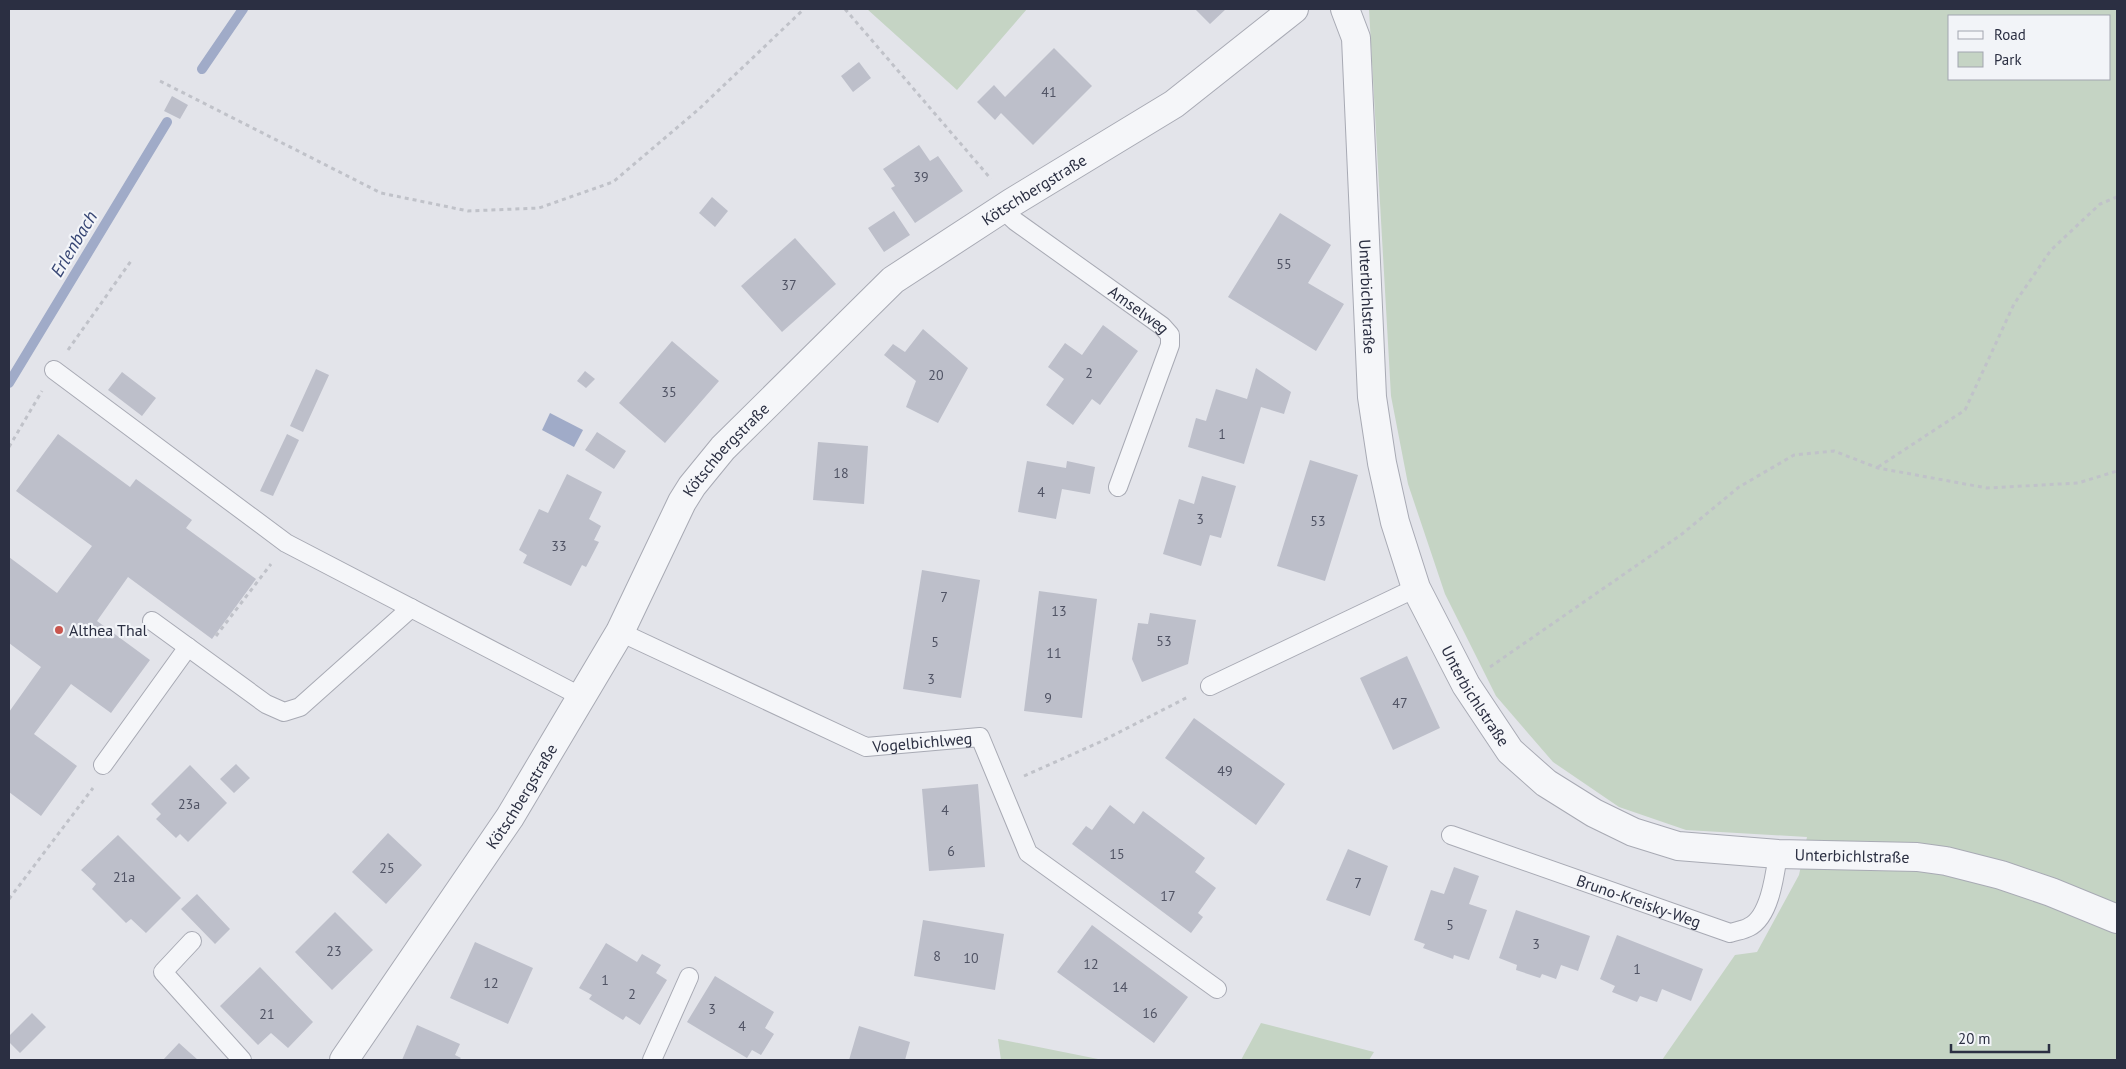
<svg xmlns="http://www.w3.org/2000/svg" width="2126" height="1069" font-family="'PT Sans',sans-serif">
	<style>
		.green { fill: #c5d4c4; fill-rule: evenodd }
		.water { fill: #a0abc8 }
		.lines { fill: none; stroke-linecap: round; stroke-linejoin: round }
		.stream { stroke: #a0abc8; stroke-width: 10 }
		.building { fill: #bdbfca }
		.lane-casing { stroke: #a8aab4; stroke-width: 20 }
		.street-casing { stroke: #a8aab4; stroke-width: 30 }
		.path { stroke: #c0c2c9; stroke-width: 3; stroke-dasharray: 4 4; stroke-linecap: butt }
		.lane { stroke: #f5f6f9; stroke-width: 18 }
		.street { stroke: #f5f6f9; stroke-width: 28 }
		.poi-dot { fill: #c9554e; stroke: #f2f4f8; stroke-width: 2 }
		.labels { text-anchor: middle; stroke-width: 4.5; stroke-linejoin: round; paint-order: stroke }
		.number-label { font-size: 14px; fill: #505364 }
		.street-label { font-size: 16px; fill: #2b2f42; stroke: #f2f4f8 }
		.poi-label { font-size: 16px; fill: #2b2f42; stroke: #f2f4f8; text-anchor: start }
		.water-label { font-size: 18px; font-style: italic; fill: #374674; stroke: #f2f4f8 }
	</style>
	<rect width="100%" height="100%" fill="#e3e4ea"/>
	<!-- green -->
	<path class="green" d="M 867,9 L 1027,9 L 957,90 Z
		M 1369,9 L 2117,9 L 2117,1060 L 1662,1060 L 1735,955 L 1757,952 L 1799,875 L 1807,837 L 1686,830 L 1619,807 L 1553,762 L 1496,696 L 1445,594 L 1408,484 L 1391,396 ZM 1950,16 L 2110,16 L 2110,79 L 1950,79 Z
		M 1261,1023 L 1374,1052 L 1369,1060 L 1241,1060 Z
		M 998,1039 L 1103,1060 L 1001,1060 Z"/>
	<!-- water -->
	<path class="water" d="M 550,413 L 583,430 L 574,447 L 542,430 Z"/>
	<g class="lines">
		<!-- stream -->
		<path class="stream" d="M 202,69 L 243,9
			M 9,383 L 167,122"/>
	</g>
	<!-- building -->
	<path class="building" d="M 1195,9 L 1226,9 L 1210,24 Z
		M 1054,48 L 1092,86 L 1033,145 L 1001,113 L 995,120 L 977,102 L 994,85 L 1005,97 Z
		M 859,62 L 871,78 L 853,92 L 841,76 Z
		M 172,96 L 188,105 L 180,119 L 164,111 Z
		M 919,145 L 930,161 L 938,156 L 963,191 L 915,223 L 891,188 L 895,186 L 883,169 Z
		M 712,197 L 728,211 L 715,227 L 699,213 Z
		M 894,211 L 910,235 L 884,252 L 868,228 Z
		M 1280,213 L 1331,245 L 1308,283 L 1344,304 L 1316,351 L 1228,297 Z
		M 795,238 L 836,284 L 782,332 L 741,286 Z
		M 1103,325 L 1138,351 L 1100,405 L 1092,399 L 1073,425 L 1046,405 L 1064,379 L 1048,367 L 1065,343 L 1082,355 Z
		M 923,329 L 968,368 L 938,423 L 906,407 L 916,381 L 884,355 L 893,344 L 905,352 Z
		M 672,341 L 719,381 L 665,443 L 619,403 Z
		M 1256,368 L 1291,392 L 1284,414 L 1261,407 L 1244,464 L 1188,447 L 1196,418 L 1206,421 L 1216,389 L 1247,399 Z
		M 316,369 L 329,375 L 303,432 L 290,426 Z
		M 585,371 L 595,379 L 586,388 L 577,381 Z
		M 122,372 L 156,398 L 142,416 L 108,390 Z
		M 597,432 L 626,451 L 614,469 L 585,450 Z
		M 58,434 L 130,487 L 136,479 L 192,520 L 186,528 L 256,579 L 212,639 L 128,577 L 97,621 L 150,660 L 111,713 L 71,684 L 34,734 L 77,766 L 41,816 L 9,792 L 9,712 L 41,667 L 9,643 L 9,557 L 57,593 L 92,546 L 16,491 Z
		M 287,434 L 299,440 L 273,496 L 260,491 Z
		M 818,442 L 868,446 L 864,504 L 813,500 Z
		M 1310,460 L 1358,475 L 1325,581 L 1277,566 Z
		M 1027,461 L 1066,468 L 1067,461 L 1095,467 L 1090,494 L 1062,489 L 1056,519 L 1018,512 Z
		M 567,474 L 602,492 L 589,519 L 601,526 L 594,540 L 599,542 L 586,567 L 582,565 L 571,586 L 523,563 L 527,555 L 519,550 L 539,509 L 548,513 Z
		M 1202,476 L 1236,486 L 1221,538 L 1210,535 L 1201,566 L 1163,554 L 1179,499 L 1194,504 Z
		M 922,570 L 980,580 L 961,698 L 903,689 Z
		M 1039,591 L 1097,599 L 1082,718 L 1024,711 Z
		M 1150,613 L 1196,620 L 1188,664 L 1142,682 L 1132,659 L 1138,623 L 1148,624 Z
		M 1407,656 L 1440,728 L 1393,750 L 1360,678 Z
		M 1194,718 L 1285,784 L 1256,825 L 1165,758 Z
		M 236,764 L 250,778 L 234,793 L 220,779 Z
		M 190,765 L 227,803 L 188,842 L 180,834 L 176,838 L 156,819 L 161,814 L 151,804 Z
		M 978,784 L 985,867 L 929,871 L 922,789 Z
		M 1110,805 L 1134,824 L 1143,811 L 1205,858 L 1195,872 L 1216,888 L 1198,913 L 1203,917 L 1191,933 L 1072,844 L 1086,826 L 1092,830 Z
		M 388,833 L 422,865 L 386,904 L 352,872 Z
		M 118,835 L 181,898 L 146,933 L 131,919 L 126,923 L 92,889 L 96,884 L 81,870 Z
		M 1348,849 L 1388,866 L 1370,916 L 1326,900 Z
		M 1454,867 L 1479,876 L 1469,904 L 1487,910 L 1469,960 L 1454,955 L 1453,959 L 1423,948 L 1425,944 L 1414,940 L 1431,890 L 1444,894 Z
		M 197,894 L 230,929 L 215,944 L 181,909 Z
		M 1516,910 L 1590,936 L 1578,971 L 1561,965 L 1556,979 L 1542,974 L 1540,978 L 1516,970 L 1517,965 L 1499,958 Z
		M 335,912 L 373,950 L 332,990 L 295,952 Z
		M 923,920 L 1004,934 L 995,990 L 914,976 Z
		M 1092,925 L 1188,997 L 1154,1043 L 1057,972 Z
		M 1617,935 L 1703,969 L 1691,1001 L 1662,989 L 1657,1002 L 1640,996 L 1637,1002 L 1612,992 L 1615,986 L 1600,979 Z
		M 475,942 L 533,968 L 508,1024 L 450,998 Z
		M 606,943 L 637,962 L 642,954 L 661,965 L 656,973 L 667,980 L 640,1025 L 626,1016 L 623,1020 L 589,999 L 592,995 L 579,988 Z
		M 260,967 L 313,1022 L 288,1048 L 271,1033 L 258,1045 L 220,1006 Z
		M 715,976 L 774,1012 L 765,1028 L 774,1034 L 761,1055 L 752,1050 L 747,1058 L 687,1022 Z
		M 32,1013 L 46,1027 L 20,1053 L 9,1042 L 9,1036 Z
		M 417,1025 L 460,1044 L 455,1055 L 461,1058 L 459,1060 L 402,1060 Z
		M 859,1026 L 910,1042 L 905,1060 L 849,1060 Z
		M 179,1043 L 189,1052 L 198,1060 L 163,1060 Z"/>
	<g class="lines">
		<!-- lane casing -->
		<g class="lane-casing">
			<g id="lane">
				<path id="s1" d="M 1002,209 L 1015,221 L 1162,326 L 1170,335 L 1170,345 L 1118,487"/>
				<path d="M 54,370 L 286,543 L 582,697"/>
				<path d="M 152,621 L 266,704 L 284,712 L 300,707 L 411,608"/>
				<path id="s2" d="M 620,632 L 866,747 L 980,737 L 1028,853 L 1217,989"/>
				<path d="M 1210,686 L 1416,588"/>
				<path d="M 103,765 L 188,647"/>
				<path id="s3" d="M 1451,835 L 1730,933 C 1736,931 1744,930 1749,927 C 1770,917 1775,874 1778,854"/>
				<path d="M 192,941 L 163,972 L 242,1060"/>
				<path d="M 652,1060 L 689,977"/>
			</g>
		</g>
		<!-- street casing -->
		<g class="street-casing">
			<g id="street">
				<path id="s4" d="M 1345,9 L 1356,38 L 1372,397 L 1382,463 L 1395,522 L 1416,588 L 1466,685 L 1510,751 L 1546,783 L 1594,813 L 1633,832 L 1678,846 L 1778,854 L 1917,857 L 1946,861 L 2001,875 L 2051,892 L 2117,919"/>
				<path id="s5" d="M 344,1060 L 510,817 L 620,632 L 682,502 L 692,486 L 723,448 L 893,280 L 1011,203 L 1174,104 L 1294,9"/>
			</g>
		</g>
		<!-- path -->
		<path class="path" d="M 845,9 L 991,179
			M 160,81 L 381,193 L 468,211 L 539,208 L 613,182 L 699,109 L 804,9
			M 68,350 L 131,261
			M 9,447 L 42,391
			M 1878,467 L 1965,410 L 2014,304 L 2051,250 L 2100,204 L 2117,197
			M 216,636 L 271,564
			M 1490,667 L 1682,534 L 1739,487 L 1794,455 L 1834,451 L 1878,468 L 1987,488 L 2078,483 L 2117,471
			M 1024,776 L 1100,742 L 1188,697
			M 9,899 L 93,788"/>
		<!-- lane -->
		<use href="#lane" class="lane"/>
		<!-- street -->
		<use href="#street" class="street"/>
	</g>
	<!-- markers -->
	<circle class="poi-dot" cx="59" cy="630" r="5"/>
	<g class="labels">
		<!-- number labels -->
		<g class="number-label">
			<text x="1049" y="97">41</text>
			<text x="921" y="182">39</text>
			<text x="1284" y="269">55</text>
			<text x="789" y="290">37</text>
			<text x="1089" y="378">2</text>
			<text x="936" y="380">20</text>
			<text x="669" y="397">35</text>
			<text x="1222" y="439">1</text>
			<text x="841" y="478">18</text>
			<text x="1041" y="497">4</text>
			<text x="1200" y="524">3</text>
			<text x="1318" y="526">53</text>
			<text x="559" y="551">33</text>
			<text x="944" y="602">7</text>
			<text x="1059" y="616">13</text>
			<text x="1164" y="646">53</text>
			<text x="935" y="647">5</text>
			<text x="1054" y="658">11</text>
			<text x="931" y="684">3</text>
			<text x="1048" y="703">9</text>
			<text x="1400" y="708">47</text>
			<text x="1225" y="776">49</text>
			<text x="189" y="809">23a</text>
			<text x="945" y="815">4</text>
			<text x="951" y="856">6</text>
			<text x="1117" y="859">15</text>
			<text x="387" y="873">25</text>
			<text x="124" y="882">21a</text>
			<text x="1358" y="888">7</text>
			<text x="1168" y="901">17</text>
			<text x="1450" y="930">5</text>
			<text x="1536" y="949">3</text>
			<text x="334" y="956">23</text>
			<text x="937" y="961">8</text>
			<text x="971" y="963">10</text>
			<text x="1091" y="969">12</text>
			<text x="1637" y="974">1</text>
			<text x="605" y="985">1</text>
			<text x="491" y="988">12</text>
			<text x="1120" y="992">14</text>
			<text x="632" y="999">2</text>
			<text x="712" y="1014">3</text>
			<text x="1150" y="1018">16</text>
			<text x="267" y="1019">21</text>
			<text x="742" y="1031">4</text>
		</g>
		<!-- street labels -->
		<g class="street-label">
			<text dy="6" stroke="none"><textPath href="#s5" startOffset="1128">Kötschbergstraße</textPath></text>
			<text dy="6" stroke="none"><textPath href="#s4" startOffset="290">Unterbichlstraße</textPath></text>
			<text dy="6" stroke="none"><textPath href="#s1" startOffset="170">Amselweg</textPath></text>
			<text dy="6" stroke="none"><textPath href="#s5" startOffset="722">Kötschbergstraße</textPath></text>
			<text dy="6" stroke="none"><textPath href="#s4" startOffset="710">Unterbichlstraße</textPath></text>
			<text dy="6" stroke="none"><textPath href="#s2" startOffset="328">Vogelbichlweg</textPath></text>
			<text dy="6" stroke="none"><textPath href="#s5" startOffset="318">Kötschbergstraße</textPath></text>
			<text dy="6" stroke="none"><textPath href="#s4" startOffset="1145">Unterbichlstraße</textPath></text>
			<text dy="6" stroke="none"><textPath href="#s3" startOffset="199">Bruno-Kreisky-Weg</textPath></text>
		</g>
		<!-- poi labels -->
		<g class="poi-label">
			<text x="69" y="636">Althea Thal</text>
		</g>
		<!-- water labels -->
		<g class="water-label">
			<text transform="translate(74 244) rotate(-59)" y="6">Erlenbach</text>
		</g>
	</g>
	<!-- border -->
	<rect width="2126" height="1069" fill="none" stroke="#2b2f42" stroke-width="20"/>
	<!-- legend -->
	<rect x="1948" y="15" width="162" height="65" fill="#f2f4f8" stroke="#a2a5af"/>
	<rect x="1958" y="31" width="25" height="8" fill="#f5f6f9" stroke="#a2a5af"/>
	<text x="1994" y="40" font-size="15" fill="#2b2f42">Road</text>
	<rect x="1958" y="52" width="25" height="15" fill="#c5d4c4" stroke="#a2a5af"/>
	<text x="1994" y="65" font-size="15" fill="#2b2f42">Park</text>
	<!-- scale -->
	<path d="M1951 1044v8h98v-8" fill="none" stroke="#2b2f42" stroke-width="2.5"/>
	<text x="1958" y="1044" font-size="15" fill="#2b2f42" stroke="#f2f4f8" stroke-width="4" paint-order="stroke">20 m</text>
</svg>
